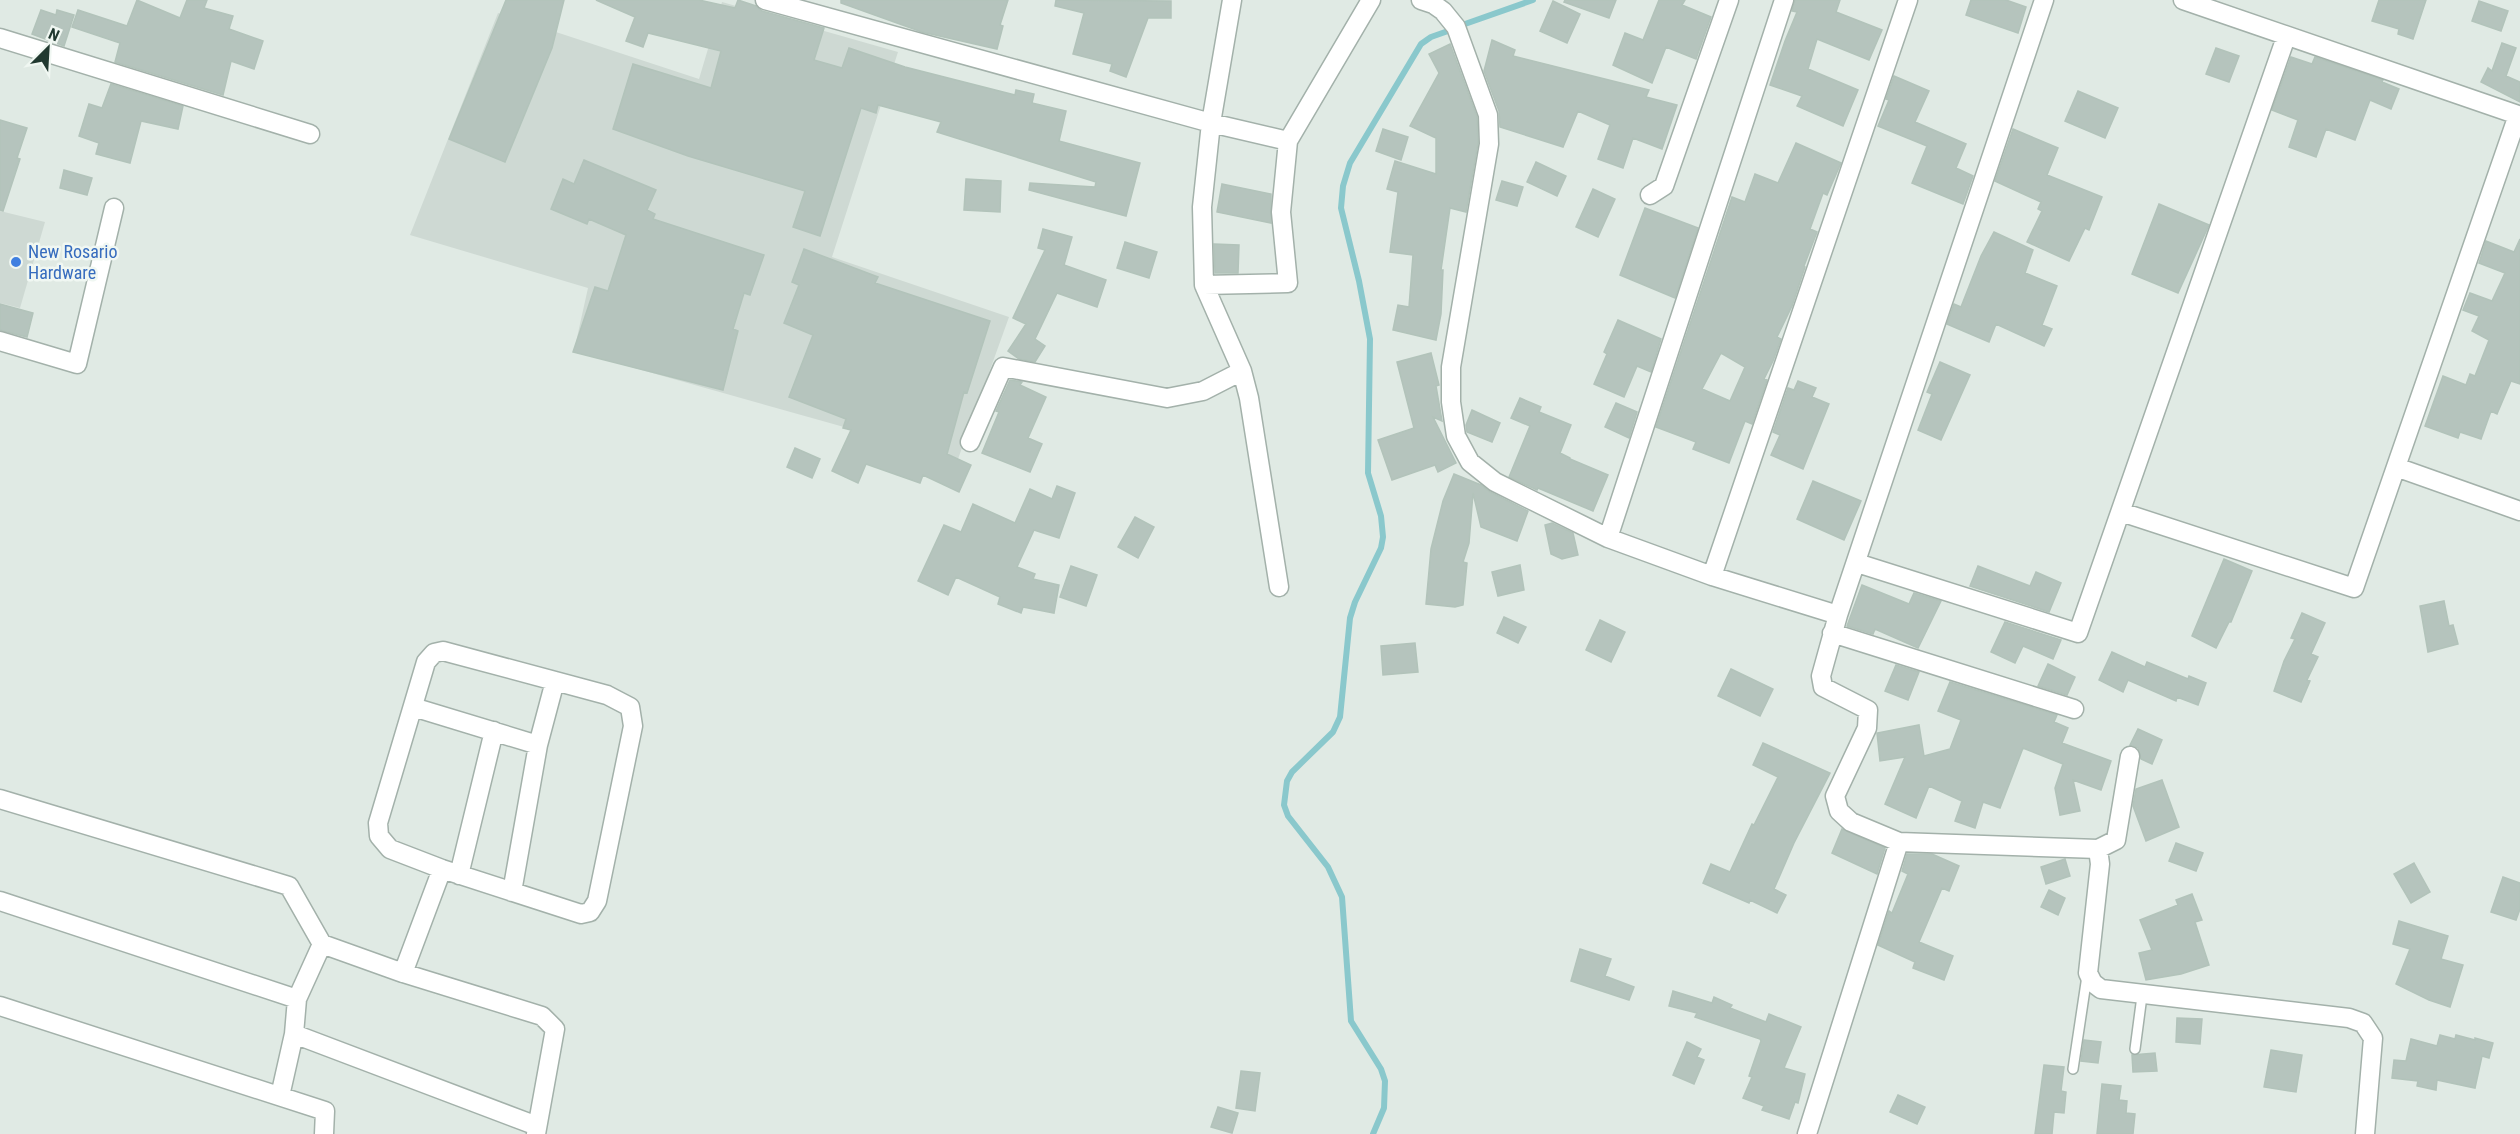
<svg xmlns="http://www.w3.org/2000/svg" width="2520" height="1134" font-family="'Roboto Condensed',sans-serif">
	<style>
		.built { fill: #ced9d3 }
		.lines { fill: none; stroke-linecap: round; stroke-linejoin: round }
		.stream { stroke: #8ac8cc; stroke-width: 6 }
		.building { fill: #b5c4bd; stroke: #b2c3ba; stroke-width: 1.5; fill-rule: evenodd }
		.lane-casing { stroke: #a3b1aa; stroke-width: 12 }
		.street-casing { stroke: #a3b1aa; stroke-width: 21 }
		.lane { stroke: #fff; stroke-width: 9 }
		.street { stroke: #fff; stroke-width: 18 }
		.shop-dot { fill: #3f7fe0; stroke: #f0f7f2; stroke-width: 2 }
		.labels { text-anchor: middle; stroke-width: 5; stroke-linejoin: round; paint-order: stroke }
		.shop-label { font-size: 18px; fill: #366cbe; stroke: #f0f7f2; text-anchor: start }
	</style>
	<rect width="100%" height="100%" fill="#e0eae4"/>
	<!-- built -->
	<path class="built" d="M 722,2 L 898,52 L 832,257 L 1009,317 L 958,459 L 574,351 L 588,288 L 410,235 L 498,13 L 699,79 Z
		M 0,211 L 45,222 L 20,308 L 0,303 Z"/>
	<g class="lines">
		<!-- stream -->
		<path class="stream" d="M 1465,24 L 1533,0
			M 1373,1134 L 1384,1108 L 1385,1081 L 1381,1069 L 1351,1021 L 1342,897 L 1328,867 L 1288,816 L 1284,805 L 1287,781 L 1292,772 L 1333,732 L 1340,717 L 1350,618 L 1355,602 L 1381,548 L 1383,537 L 1381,516 L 1368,473 L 1370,339 L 1359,281 L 1341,208 L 1343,186 L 1350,163 L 1421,44 L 1431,37 L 1448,31"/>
	</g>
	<!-- building -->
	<path class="building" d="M 137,0 L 180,18 L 187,0 L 207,0 L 204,8 L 233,16 L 229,29 L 263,41 L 254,69 L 231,61 L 223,95 L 115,62 L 120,43 L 72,27 L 78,10 L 127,26 Z
		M 506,0 L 564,0 L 552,48 L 505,162 L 449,139 Z
		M 596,0 L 699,0 L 735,8 L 738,0 L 756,6 L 762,11 L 824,28 L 814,60 L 842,68 L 849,48 L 905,67 L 1015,95 L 1016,90 L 1034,94 L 1032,103 L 1066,111 L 1059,141 L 1140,163 L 1126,216 L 1029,190 L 1030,183 L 1095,187 L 1096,182 L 937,132 L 941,122 L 878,105 L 876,113 L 861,108 L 820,236 L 793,227 L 805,191 L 688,156 L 613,129 L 633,64 L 711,88 L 721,51 L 648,33 L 643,47 L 626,41 L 635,17 Z
		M 841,0 L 1008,0 L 1000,25 L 1003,26 L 997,49 L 922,32 L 841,3 Z
		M 1056,0 L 1171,1 L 1171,18 L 1148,18 L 1126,77 L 1110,71 L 1112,64 L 1073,54 L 1084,13 L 1055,6 Z
		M 1565,0 L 1616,0 L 1609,18 L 1564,2 Z
		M 1659,0 L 1685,0 L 1682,5 L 1711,17 L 1696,59 L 1666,47 L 1652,83 L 1613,65 L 1625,33 L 1643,40 Z
		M 1795,0 L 1840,0 L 1836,12 L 1882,30 L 1869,60 L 1817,39 L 1808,69 L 1858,90 L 1843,126 L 1797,106 L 1802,96 L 1770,85 L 1785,41 L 1797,12 L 1792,11 Z
		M 1971,0 L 2006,0 L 2026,7 L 2018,33 L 1966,15 Z
		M 2379,0 L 2426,0 L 2413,39 L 2398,34 L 2399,29 L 2372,21 Z
		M 1553,1 L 1580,14 L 1567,43 L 1540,31 Z
		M 2479,1 L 2508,11 L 2501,31 L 2472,21 Z
		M 41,10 L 56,15 L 57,10 L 74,15 L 64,46 L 32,34 Z
		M 1492,40 L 1515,50 L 1513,56 L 1649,90 L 1646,97 L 1677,105 L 1662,149 L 1633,138 L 1623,168 L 1598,159 L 1610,125 L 1578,111 L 1563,147 L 1500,127 L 1499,111 L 1484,71 Z
		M 2502,43 L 2516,48 L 2506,76 L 2520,82 L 2520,102 L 2481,82 L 2488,68 L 2492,71 Z
		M 1450,44 L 1477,117 L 1478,143 L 1466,212 L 1450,208 L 1441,270 L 1443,270 L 1441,314 L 1436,340 L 1393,330 L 1398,305 L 1409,307 L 1413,255 L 1390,252 L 1398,192 L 1387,189 L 1395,161 L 1436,174 L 1436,138 L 1410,126 L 1439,73 L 1429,54 Z
		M 2216,48 L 2239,56 L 2229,82 L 2206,74 Z
		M 2291,57 L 2312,64 L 2315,57 L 2383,80 L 2382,82 L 2399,89 L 2391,109 L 2370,100 L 2355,140 L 2326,129 L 2316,157 L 2289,147 L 2298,120 L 2272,110 Z
		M 1894,76 L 1929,91 L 1915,122 L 1966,144 L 1956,168 L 1973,176 L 1963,204 L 1912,183 L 1927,146 L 1878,126 L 1889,100 L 1886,99 Z
		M 111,84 L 183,106 L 178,129 L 141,121 L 130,163 L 96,154 L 99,143 L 79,136 L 89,104 L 102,108 Z
		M 2078,91 L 2118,108 L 2105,138 L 2065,121 Z
		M 0,120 L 27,128 L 17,158 L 20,159 L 3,211 L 0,210 Z
		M 1383,129 L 1408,137 L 1401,160 L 1376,151 Z
		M 2013,129 L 2058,148 L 2047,175 L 2102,197 L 2089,230 L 2085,228 L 2069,261 L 2027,242 L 2042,211 L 2038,209 L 2041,202 L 1995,181 Z
		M 1796,143 L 1841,163 L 1827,195 L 1823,193 L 1810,229 L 1817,232 L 1804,266 L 1805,267 L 1792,306 L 1777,337 L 1781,339 L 1773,361 L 1764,379 L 1767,380 L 1752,424 L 1745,421 L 1729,463 L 1693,449 L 1696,442 L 1656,427 L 1732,197 L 1745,202 L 1755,174 L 1778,183 ZM 1721,353 L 1745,367 L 1730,401 L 1702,389 Z
		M 584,160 L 656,190 L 647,210 L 655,214 L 653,219 L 764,255 L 750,295 L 744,293 L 733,329 L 738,331 L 723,390 L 573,352 L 595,287 L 608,291 L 626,235 L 589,219 L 587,224 L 551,209 L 563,179 L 574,184 Z
		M 1536,162 L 1566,176 L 1557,196 L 1527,182 Z
		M 64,170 L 92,178 L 87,195 L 60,188 Z
		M 966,179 L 1001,181 L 1000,212 L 964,210 Z
		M 1502,181 L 1523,187 L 1517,206 L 1496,200 Z
		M 1222,184 L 1271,194 L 1271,223 L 1217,212 Z
		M 1593,189 L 1615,199 L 1598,237 L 1576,227 Z
		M 2159,204 L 2209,225 L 2178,293 L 2132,274 Z
		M 1645,208 L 1698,228 L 1675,298 L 1620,275 Z
		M 1043,229 L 1072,237 L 1064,265 L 1106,280 L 1097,307 L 1057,293 L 1035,339 L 1045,346 L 1035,362 L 1019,359 L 1008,351 L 1026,324 L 1013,318 L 1045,250 L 1038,248 Z
		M 1994,232 L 2033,250 L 2025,273 L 2057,286 L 2042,325 L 2052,329 L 2044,346 L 1996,324 L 1989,342 L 1947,324 L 1954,304 L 1961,307 L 1981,256 Z
		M 2520,239 L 2520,384 L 2511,381 L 2497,414 L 2491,411 L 2481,439 L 2460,432 L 2458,438 L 2425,426 L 2443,376 L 2466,385 L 2470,374 L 2475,376 L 2489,340 L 2472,331 L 2479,316 L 2463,310 L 2470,293 L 2492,301 L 2505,273 L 2479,263 L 2486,241 L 2514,252 Z
		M 1125,242 L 1157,252 L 1149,278 L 1117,268 Z
		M 1214,244 L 1239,245 L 1238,273 L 1215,273 Z
		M 804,249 L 878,277 L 875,283 L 990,321 L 967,393 L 964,392 L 947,454 L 971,465 L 959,492 L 923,475 L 920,483 L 866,464 L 858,483 L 832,471 L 851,430 L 843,428 L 846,419 L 789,397 L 813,335 L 784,323 L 799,285 L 792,282 Z
		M 0,304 L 33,313 L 27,337 L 0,330 Z
		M 1618,320 L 1661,339 L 1651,372 L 1637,366 L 1624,397 L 1594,384 L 1607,354 L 1604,352 Z
		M 1431,353 L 1439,385 L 1436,386 L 1442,421 L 1433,417 L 1456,463 L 1438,472 L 1435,465 L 1392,480 L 1378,440 L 1414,428 L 1397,362 Z
		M 1940,362 L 1970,375 L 1941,440 L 1918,430 L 1932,394 L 1927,392 Z
		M 1010,380 L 1022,382 L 1020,385 L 1046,397 L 1028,438 L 1042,444 L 1030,472 L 982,453 L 999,412 L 996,411 Z
		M 1798,381 L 1816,388 L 1812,397 L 1829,404 L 1803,469 L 1771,455 L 1780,435 L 1773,432 L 1788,388 L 1794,390 Z
		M 1520,398 L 1541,407 L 1539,412 L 1571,425 L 1560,453 L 1570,458 L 1570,459 L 1608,475 L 1593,511 L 1538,488 L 1537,490 L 1509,477 L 1530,426 L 1511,418 Z
		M 1616,403 L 1637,412 L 1629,438 L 1605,427 Z
		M 1472,410 L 1500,423 L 1492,442 L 1467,432 L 1466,425 Z
		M 795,448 L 820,459 L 812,478 L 787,467 Z
		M 1454,474 L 1481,485 L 1490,492 L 1528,511 L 1517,541 L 1481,527 L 1473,493 L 1469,543 L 1463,562 L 1467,563 L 1463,605 L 1455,607 L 1426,604 L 1431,549 L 1443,501 Z
		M 1813,481 L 1861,501 L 1844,540 L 1797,519 Z
		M 1057,486 L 1075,493 L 1059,538 L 1034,530 L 1017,567 L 1035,574 L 1033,579 L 1059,585 L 1054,613 L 1023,607 L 1021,613 L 998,604 L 1000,597 L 956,577 L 948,595 L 918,581 L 944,525 L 961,532 L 973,504 L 1015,523 L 1030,489 L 1052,499 Z
		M 1135,517 L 1154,527 L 1138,558 L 1118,547 Z
		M 1552,523 L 1573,533 L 1578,555 L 1562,559 L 1551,554 L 1545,525 Z
		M 2224,559 L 2252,571 L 2231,622 L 2229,622 L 2216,648 L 2192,636 Z
		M 1520,565 L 1524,590 L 1498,596 L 1492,572 Z
		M 1071,566 L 1097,575 L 1086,606 L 1060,597 Z
		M 1978,566 L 2030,586 L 2036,572 L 2061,583 L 2049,612 L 1970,586 Z
		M 1862,585 L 1909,604 L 1914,593 L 1941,601 L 1918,648 L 1875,629 L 1873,634 L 1847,626 Z
		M 2444,601 L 2449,626 L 2453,625 L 2458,644 L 2428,652 L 2420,606 Z
		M 2302,613 L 2325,623 L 2311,654 L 2318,657 L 2307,680 L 2310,681 L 2301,702 L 2274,691 L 2284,661 L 2295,639 L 2291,638 Z
		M 1504,617 L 1526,627 L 1518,643 L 1497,633 Z
		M 1600,620 L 1625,632 L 1611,662 L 1586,650 Z
		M 2005,622 L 2061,640 L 2053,659 L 2023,646 L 2015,663 L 1991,652 Z
		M 1415,643 L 1418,672 L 1383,675 L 1381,646 Z
		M 2112,652 L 2145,667 L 2147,662 L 2188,679 L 2189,676 L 2206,683 L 2198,705 L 2177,697 L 2176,701 L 2128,680 L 2123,692 L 2099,680 Z
		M 2048,664 L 2075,677 L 2067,695 L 2038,686 Z
		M 1896,665 L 1919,672 L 1908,700 L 1885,691 Z
		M 1731,669 L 1773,689 L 1760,716 L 1718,696 Z
		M 1950,682 L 2057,715 L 2054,722 L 2068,728 L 2062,743 L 2111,761 L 2101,790 L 2073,780 L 2080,811 L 2060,815 L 2055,788 L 2063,764 L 2023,748 L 2000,808 L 1983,802 L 1975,828 L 1955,821 L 1962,801 L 1929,786 L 1916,818 L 1885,804 L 1905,757 L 1880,761 L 1877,733 L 1919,725 L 1924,756 L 1950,749 L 1961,720 L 1938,711 Z
		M 2138,729 L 2162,740 L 2152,764 L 2141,759 L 2138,748 L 2130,745 Z
		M 1763,743 L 1830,773 L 1794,843 L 1774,889 L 1786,895 L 1777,913 L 1750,900 L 1749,903 L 1703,883 L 1711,864 L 1730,872 L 1752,824 L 1754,825 L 1778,777 L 1753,765 Z
		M 2162,780 L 2179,827 L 2146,841 L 2133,806 L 2136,789 Z
		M 1842,829 L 1885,848 L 1877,874 L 1832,853 Z
		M 2176,843 L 2203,853 L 2196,871 L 2169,861 Z
		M 1907,854 L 1932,854 L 1959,866 L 1949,891 L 1942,888 L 1919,942 L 1953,956 L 1944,980 L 1913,968 L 1915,962 L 1878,945 L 1889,911 L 1892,913 L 1908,874 L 1902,871 Z
		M 2065,859 L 2070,876 L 2046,884 L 2041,867 Z
		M 2414,863 L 2430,892 L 2411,903 L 2394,874 Z
		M 2503,877 L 2520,883 L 2520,909 L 2516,920 L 2491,912 Z
		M 2049,890 L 2065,898 L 2058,915 L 2041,907 Z
		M 2192,894 L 2202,920 L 2195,922 L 2209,965 L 2181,974 L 2146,980 L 2139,953 L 2152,950 L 2140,920 L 2178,905 L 2176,900 Z
		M 2399,921 L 2448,936 L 2441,959 L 2463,965 L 2450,1007 L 2429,1000 L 2396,984 L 2410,949 L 2393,944 Z
		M 1580,949 L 1611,959 L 1605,976 L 1634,987 L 1629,1000 L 1571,981 Z
		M 1673,991 L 1712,1003 L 1714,997 L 1732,1005 L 1730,1008 L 1766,1022 L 1769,1014 L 1801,1027 L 1784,1068 L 1805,1074 L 1798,1103 L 1795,1102 L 1789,1119 L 1762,1110 L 1764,1106 L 1743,1098 L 1752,1077 L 1749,1076 L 1761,1041 L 1760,1039 L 1695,1017 L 1697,1013 L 1669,1006 Z
		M 2177,1018 L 2202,1019 L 2200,1044 L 2176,1042 Z
		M 2440,1035 L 2455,1039 L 2456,1035 L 2475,1040 L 2475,1038 L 2493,1043 L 2489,1058 L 2482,1056 L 2475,1088 L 2437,1080 L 2436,1090 L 2417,1086 L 2418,1081 L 2392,1078 L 2394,1060 L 2406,1061 L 2411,1039 L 2437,1046 Z
		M 2084,1040 L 2101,1042 L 2098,1063 L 2081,1061 Z
		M 1687,1042 L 1701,1049 L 1697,1057 L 1704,1060 L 1694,1084 L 1673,1075 Z
		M 2271,1050 L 2302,1055 L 2296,1092 L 2264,1087 Z
		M 2155,1053 L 2157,1071 L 2133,1072 L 2132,1055 Z
		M 2044,1065 L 2064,1067 L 2061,1091 L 2066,1092 L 2064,1113 L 2054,1112 L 2052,1134 L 2035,1134 Z
		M 1241,1071 L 1260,1073 L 1255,1111 L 1236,1108 Z
		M 2102,1084 L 2121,1086 L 2119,1100 L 2127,1101 L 2126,1113 L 2135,1114 L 2133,1134 L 2097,1134 Z
		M 1898,1095 L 1925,1107 L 1917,1124 L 1890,1112 Z
		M 1218,1107 L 1238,1113 L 1232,1133 L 1211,1127 Z"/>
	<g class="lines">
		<!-- lane casing -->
		<g class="lane-casing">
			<path id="lane" d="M 2135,1049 L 2142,996
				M 2073,1069 L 2087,976"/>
		</g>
		<!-- street casing -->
		<g class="street-casing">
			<path id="street" d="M 765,0 L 1211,123 L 1288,141
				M 1232,0 L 1211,123 L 1202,207 L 1204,285 L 1242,371 L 1249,398 L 1279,587
				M 1421,0 L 1433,4 L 1443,11 L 1456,27 L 1488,115 L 1489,144 L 1451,367 L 1451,402 L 1456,436 L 1470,462 L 1495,482 L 1608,538 L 1712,576 L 1838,615
				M 2044,0 L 1838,615 L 1821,676 L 1823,687 L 1868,710 L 1867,728 L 1835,796 L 1839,811 L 1851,822 L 1899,842 L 2098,849 L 2100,864 L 2088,973 L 2093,983 L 2101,989 L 2349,1018 L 2363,1023 L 2373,1038 L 2365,1134
				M 0,38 L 310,134
				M 1650,195 L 1664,186 L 1729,0
				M 1204,285 L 1288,283 L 1281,212 L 1288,141 L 1371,0
				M 0,341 L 77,364 L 114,208
				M 970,442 L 1003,367 L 1167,398 L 1203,391 L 1242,371
				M 2396,467 L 2520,511
				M 2121,512 L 2354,588 L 2518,115 L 2183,0
				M 1608,538 L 1784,0
				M 1857,563 L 2078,633 L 2286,37
				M 1712,576 L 1908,0
				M 1832,633 L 2074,709
				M 443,651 L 607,695 L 630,707 L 633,726 L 597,901 L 590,912 L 581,914 L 442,869 L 390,849 L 379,836 L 378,823 L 426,662 L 434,653 Z
				M 413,707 L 538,745
				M 0,799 L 289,886 L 322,944
				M 2098,849 L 2116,840 L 2130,756
				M 459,875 L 494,731
				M 512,892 L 538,745 L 555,681
				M 0,901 L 297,999 L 322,944 L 403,973 L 542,1016 L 555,1029 L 536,1134
				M 403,973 L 442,869
				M 0,1006 L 325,1111 L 324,1134
				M 294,1034 L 537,1126
				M 280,1096 L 294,1034 L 297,999
				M 1807,1134 L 1899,842"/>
		</g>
		<!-- lane -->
		<use href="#lane" class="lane"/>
		<!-- street -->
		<use href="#street" class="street"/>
	</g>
	<!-- markers -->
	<circle class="shop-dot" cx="16" cy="262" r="6"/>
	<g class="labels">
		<!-- shop labels -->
		<g class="shop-label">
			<text x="28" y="258">New Rosario<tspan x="28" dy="21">Hardware</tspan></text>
		</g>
	</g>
	<!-- north arrow -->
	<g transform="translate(48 48) rotate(24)" stroke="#f0f7f2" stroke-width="4.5" paint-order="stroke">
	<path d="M0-4.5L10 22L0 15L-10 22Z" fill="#213930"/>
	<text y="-9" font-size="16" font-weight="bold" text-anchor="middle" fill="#213930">N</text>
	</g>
</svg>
